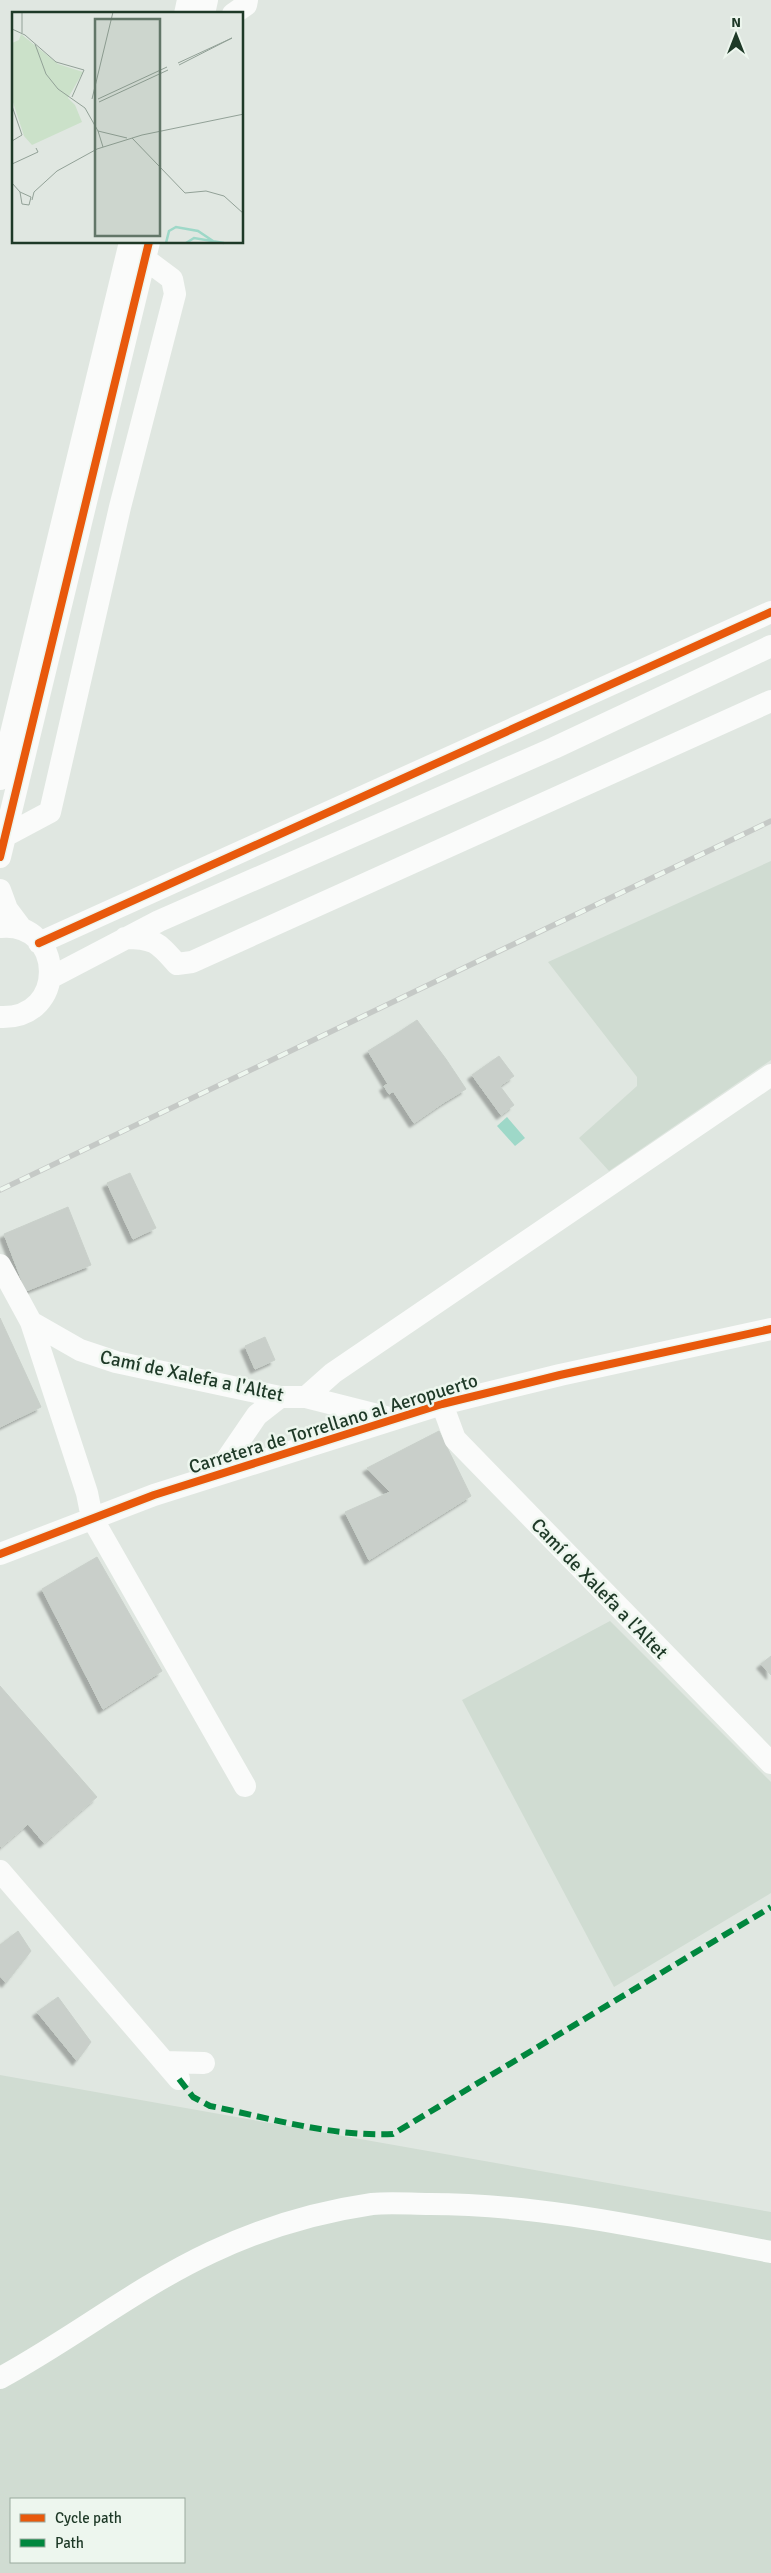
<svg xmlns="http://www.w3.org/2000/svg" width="771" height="2573" font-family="Signika,sans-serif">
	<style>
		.built { fill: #d0dcd2; fill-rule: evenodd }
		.water { fill: #9ed8c8 }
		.building { fill: #c9cfca; stroke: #c9d0ca; filter: url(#shadow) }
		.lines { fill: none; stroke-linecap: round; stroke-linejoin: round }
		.minor { stroke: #fafbfa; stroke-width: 22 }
		.rail-casing { stroke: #c5c9c6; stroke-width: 5.5 }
		.rail { stroke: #edf6ee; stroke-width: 4; stroke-dasharray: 11; stroke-linecap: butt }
		.quiet { stroke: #00873e; stroke-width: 6; stroke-dasharray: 12 6; stroke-linecap: butt }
		.cycleway-casing { stroke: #edf6ee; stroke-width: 11 }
		.cycleway { stroke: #e8590c; stroke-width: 8 }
		.labels { text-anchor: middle; stroke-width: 5; stroke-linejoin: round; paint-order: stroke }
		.street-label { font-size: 19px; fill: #1e3927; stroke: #edf6ee }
		.inset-river { fill: none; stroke: #9ed8c8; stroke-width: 2.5 }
		.inset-road { fill: none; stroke: #92a197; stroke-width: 1 }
		.view { fill: #627668; fill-opacity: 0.15; stroke: #627668; stroke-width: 2.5 }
		.inset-edge { fill: none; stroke: #1e3927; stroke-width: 2.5 }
	</style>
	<defs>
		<filter id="shadow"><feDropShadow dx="-4.5" dy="4.5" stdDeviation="1" flood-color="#0004"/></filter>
	</defs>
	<rect width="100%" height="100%" fill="#e0e7e1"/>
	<!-- built -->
	<path class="built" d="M 771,861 L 771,1060 L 609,1171 L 579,1138 L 637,1086 L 637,1077 L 548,962 Z
		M 610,1621 L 771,1782 L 771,1893 L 614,1987 L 462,1700 Z
		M 0,2075 L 771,2212 L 771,2573 L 0,2573 ZM 11,2499 L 184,2499 L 184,2562 L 11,2562 Z"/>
	<!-- water -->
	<path class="water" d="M 507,1117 L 525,1138 L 515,1146 L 497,1126 Z"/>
	<!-- building -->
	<path class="building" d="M 417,1020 L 446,1059 L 423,1073 L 399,1032 Z
		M 399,1032 L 423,1073 L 389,1094 L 384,1086 L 388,1084 L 368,1051 Z
		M 499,1056 L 514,1076 L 500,1086 L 514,1105 L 501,1115 L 472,1075 Z
		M 446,1059 L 466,1089 L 443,1103 L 423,1073 Z
		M 423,1073 L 443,1103 L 414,1123 L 393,1091 Z
		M 130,1173 L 156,1228 L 133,1239 L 107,1183 Z
		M 68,1207 L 91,1265 L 26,1291 L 4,1234 Z
		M 0,1318 L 41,1407 L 0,1427 Z
		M 265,1337 L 275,1360 L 255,1369 L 245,1346 Z
		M 439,1431 L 471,1496 L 369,1560 L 345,1512 L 390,1492 L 367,1468 Z
		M 97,1557 L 162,1671 L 103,1709 L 42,1589 Z
		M 771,1656 L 771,1675 L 761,1664 Z
		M 0,1686 L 97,1797 L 44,1843 L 28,1824 L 1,1847 L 0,1846 Z
		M 18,1931 L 31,1951 L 6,1983 L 0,1976 L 0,1945 Z
		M 58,1997 L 91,2042 L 77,2061 L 37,2012 Z"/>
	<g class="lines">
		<!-- minor -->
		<path class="minor" d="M 185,14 L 188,0
			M 204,14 L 207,0
			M 233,14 L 246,5 L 247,0
			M 0,779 L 130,242
			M 5,836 L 50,812 L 120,507 L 175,294 L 172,279 L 145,259
			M 0,857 L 149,242
			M 0,890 L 7,909 L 22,929
			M 0,927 C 64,920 69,1020 0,1017
			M 125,938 C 155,938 158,943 177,964 L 192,962 L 771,701
			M 39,943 L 771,612
			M 50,978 L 159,921 L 554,748 L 771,646
			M 0,1265 L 31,1322 L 80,1350 L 116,1362 L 280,1397 L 306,1397 L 393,1419
			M 31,1322 L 87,1493 L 92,1518 L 245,1786
			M 306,1397 L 333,1373 L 771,1075
			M 442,1404 L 455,1439 L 771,1763
			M 216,1475 L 257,1415 L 280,1397
			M 0,1554 L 154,1495 L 442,1404 L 560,1375 L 771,1329
			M 0,1871 L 179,2079
			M 164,2062 L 204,2063
			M 0,2378 C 72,2339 137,2287 212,2252 C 263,2228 317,2212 372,2204 C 391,2202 411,2204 430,2204 C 544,2204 659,2231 771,2252"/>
		<!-- rail casing -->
		<g class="rail-casing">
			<path id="rail" d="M 0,1190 L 771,821"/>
		</g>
		<!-- rail -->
		<use href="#rail" class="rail"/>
		<!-- quiet -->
		<path class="quiet" d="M 179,2079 L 193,2097 L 210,2106 C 270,2118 332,2137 393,2134 L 771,1907"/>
		<!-- cycleway casing -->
		<g class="cycleway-casing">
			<path id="cycleway" d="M 0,857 L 149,242
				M 39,943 L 771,612
				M 0,1554 L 154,1495 L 442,1404 L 560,1375 L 771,1329"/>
		</g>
		<!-- cycleway -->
		<use href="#cycleway" class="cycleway"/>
	</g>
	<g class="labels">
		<!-- street labels -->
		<g class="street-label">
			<text transform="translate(192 1375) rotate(12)" y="7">Camí de Xalefa a l'Altet</text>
			<text transform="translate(333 1423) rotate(-17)" y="7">Carretera de Torrellano al Aeropuerto</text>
			<text transform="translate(600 1588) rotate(46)" y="7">Camí de Xalefa a l'Altet</text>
		</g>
	</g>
	<!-- overview -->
	<g transform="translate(12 12)">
		<rect width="231" height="231" fill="#e0e7e1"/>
		<path d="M 9,22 L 46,52 L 71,60 L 56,86 L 63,93 L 70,110 L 20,133 L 12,124 L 0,87 L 0,31 L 7,28 Z" fill="#cbe1c9"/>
		<path class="inset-river" d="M 154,231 L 157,219 L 164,215 L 186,219 L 201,229M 174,231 L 182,226 L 212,231"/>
		<path class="inset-road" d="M 0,17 L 13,23 L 44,50 L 72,58 L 60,85M 10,21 L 10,0M 23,32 L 34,62 L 46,77 L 73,96 L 86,119 L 115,126M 166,51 L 220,26M 167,53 L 220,26M 80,87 L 101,0M 86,87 L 155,55M 87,90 L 156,58M 0,94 L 10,123 L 0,129M 86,119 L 91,135M 120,126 L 173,181 L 194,179 L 212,184 L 232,202M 0,152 L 26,140 L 24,136M 0,171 L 8,180 L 10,192 L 17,193 L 19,185 L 8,180M 20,188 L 22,180 L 45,159 L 85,137 L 130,123 L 232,102"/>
		<path class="view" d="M 83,7 L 148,7 L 148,224 L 83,224 Z"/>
		<rect width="231" height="231" class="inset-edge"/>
	</g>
	<!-- legend -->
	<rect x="10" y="2498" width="175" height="65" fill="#edf6ee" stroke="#9aaa9e"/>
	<rect x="20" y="2514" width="25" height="8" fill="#e8590c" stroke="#9aaa9e"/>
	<text x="55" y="2523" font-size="15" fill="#1e3927">Cycle path</text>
	<rect x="20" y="2539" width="25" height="8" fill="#00873e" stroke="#9aaa9e"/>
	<text x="55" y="2548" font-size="15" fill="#1e3927">Path</text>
	<!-- north arrow -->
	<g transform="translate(736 35)" stroke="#edf6ee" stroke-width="4" paint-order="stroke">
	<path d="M0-4L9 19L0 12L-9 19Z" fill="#1e3927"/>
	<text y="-8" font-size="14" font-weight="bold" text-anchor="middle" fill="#1e3927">N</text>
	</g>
</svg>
